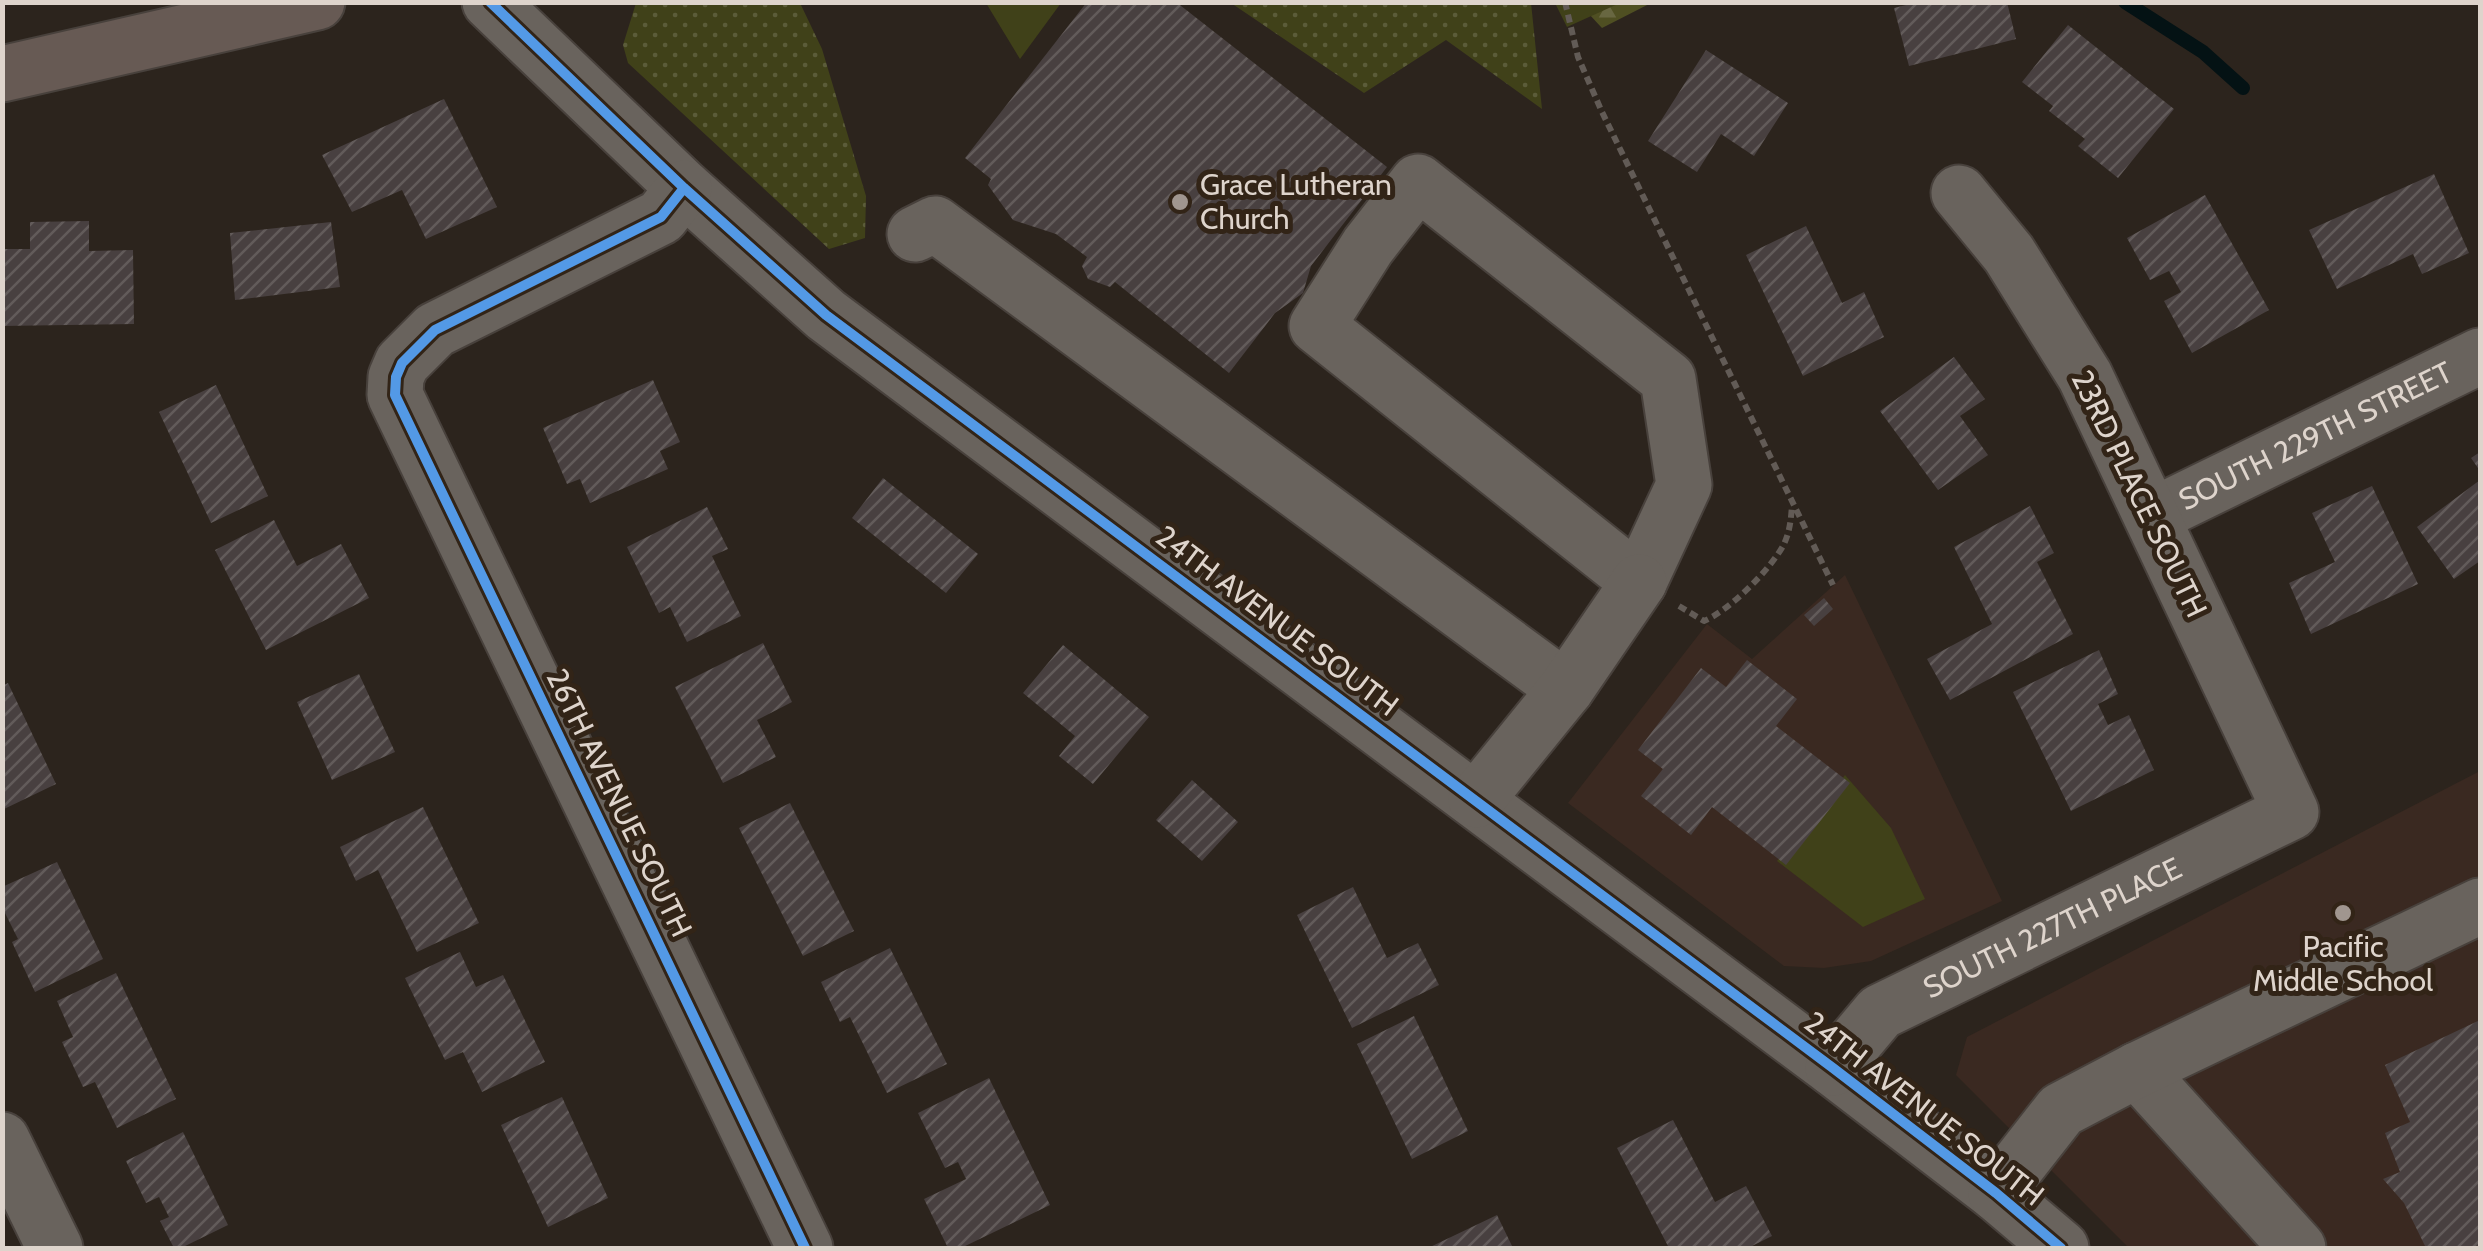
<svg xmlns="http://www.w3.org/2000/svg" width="2483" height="1251" font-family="Cabin,sans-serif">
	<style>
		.education { fill: #3a2921 }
		.grass { fill: url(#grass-dots) }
		.forest { fill: url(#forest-firs) }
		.park { fill: #404119 }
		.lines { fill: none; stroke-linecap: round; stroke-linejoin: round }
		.stream { stroke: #041214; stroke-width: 14 }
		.building { fill: url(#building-hatch) }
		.minor-casing { stroke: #48413c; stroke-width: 59 }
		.major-casing { stroke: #48413c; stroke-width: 59 }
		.path { stroke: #625b56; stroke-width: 6; stroke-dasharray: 8 5; stroke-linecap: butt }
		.minor { stroke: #69635d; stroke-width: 55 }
		.major { stroke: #675a54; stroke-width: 55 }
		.cycleway-casing { stroke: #322417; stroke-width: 16 }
		.cycleway { stroke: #5399e6; stroke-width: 10 }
		.poi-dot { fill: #a0968f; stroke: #322417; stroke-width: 4 }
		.labels { text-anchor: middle; stroke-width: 10; stroke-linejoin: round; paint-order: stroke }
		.poi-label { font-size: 30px; fill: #ded4cc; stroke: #322417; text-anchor: start }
		.street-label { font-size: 30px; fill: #ded4cc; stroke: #322417 }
	</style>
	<defs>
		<pattern id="grass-dots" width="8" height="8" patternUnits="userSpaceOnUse" patternTransform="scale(2.5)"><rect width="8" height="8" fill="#404119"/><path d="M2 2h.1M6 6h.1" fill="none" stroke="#5b5c39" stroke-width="1.8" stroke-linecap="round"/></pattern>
		<pattern id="forest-firs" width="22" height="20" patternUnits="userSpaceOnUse" patternTransform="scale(2.5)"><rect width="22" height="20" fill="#4f4f22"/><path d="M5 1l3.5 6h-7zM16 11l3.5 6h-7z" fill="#686741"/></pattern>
		<pattern id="building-hatch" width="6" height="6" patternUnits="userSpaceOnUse" patternTransform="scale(2.5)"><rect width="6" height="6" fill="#484040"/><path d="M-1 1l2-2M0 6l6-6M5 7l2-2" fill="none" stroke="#625b5a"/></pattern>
	</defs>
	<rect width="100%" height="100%" fill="#2c241d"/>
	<!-- education -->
	<path class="education" d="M 1845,575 L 2002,901 L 1871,961 L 1824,968 L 1784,966 L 1568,803 L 1707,624 L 1752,659 Z
		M 2480,771 L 2480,1248 L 2129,1248 L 1956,1075 L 1967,1037 Z"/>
	<!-- grass -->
	<path class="grass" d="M 636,3 L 800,3 L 822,49 L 866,196 L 865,238 L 829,249 L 628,63 L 623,45 Z
		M 1231,3 L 1531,3 L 1542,109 L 1446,40 L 1364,93 Z"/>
	<!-- forest -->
	<path class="forest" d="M 1595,3 L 1651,3 L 1602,28 L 1588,13 Z"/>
	<!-- park -->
	<path class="park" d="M 986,3 L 1061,3 L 1020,59 Z
		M 1555,3 L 1620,3 L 1567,27 Z
		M 1845,775 L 1891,828 L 1925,899 L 1863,927 L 1777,861 Z"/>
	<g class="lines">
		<!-- stream -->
		<path class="stream" d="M 2125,2 L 2203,52 L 2243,88"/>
	</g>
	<!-- building -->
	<path class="building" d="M 1087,2 L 1176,2 L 1387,167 L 1311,266 L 1303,293 L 1275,313 L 1229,373 L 1115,282 L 1110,287 L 1088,279 L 1082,266 L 1087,257 L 1056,234 L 1013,220 L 988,185 L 991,179 L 965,158 Z
		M 1918,2 L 2007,2 L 2016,39 L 1909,66 L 1894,8 Z
		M 2068,25 L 2174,109 L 2118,178 L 2078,146 L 2085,139 L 2049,111 L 2053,106 L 2022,82 Z
		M 1706,50 L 1788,103 L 1754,156 L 1721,134 L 1697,172 L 1648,141 Z
		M 444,99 L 497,207 L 426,239 L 402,190 L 352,212 L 322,155 Z
		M 2434,174 L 2469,253 L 2422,274 L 2413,254 L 2337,289 L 2309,230 Z
		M 2205,195 L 2269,310 L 2192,353 L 2164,301 L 2181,292 L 2169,271 L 2150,280 L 2127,238 Z
		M 89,221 L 89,251 L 133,250 L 134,324 L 2,326 L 2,249 L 30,249 L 30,222 Z
		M 331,222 L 340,287 L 235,300 L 230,233 Z
		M 1806,226 L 1842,303 L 1864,292 L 1884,337 L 1803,376 L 1746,255 Z
		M 1954,357 L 1985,399 L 1960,416 L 1988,455 L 1938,490 L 1880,411 Z
		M 653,380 L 680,442 L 660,451 L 668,469 L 590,503 L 580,479 L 567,484 L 543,428 Z
		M 216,385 L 268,496 L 211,523 L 159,412 Z
		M 2480,452 L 2480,471 L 2471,458 Z
		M 883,478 L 978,554 L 946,593 L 852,518 Z
		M 2480,480 L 2480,561 L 2454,579 L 2417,527 Z
		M 2372,486 L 2418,584 L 2311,634 L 2289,583 L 2335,562 L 2312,513 Z
		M 2030,506 L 2054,553 L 2037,562 L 2073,634 L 1950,700 L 1927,659 L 1992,624 L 1954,547 Z
		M 707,507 L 728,549 L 712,556 L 741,616 L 687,642 L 670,607 L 659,613 L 627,547 Z
		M 274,520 L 297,566 L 341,544 L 369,598 L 266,650 L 215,550 Z
		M 1824,598 L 1833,609 L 1814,626 L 1804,615 Z
		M 763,643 L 792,702 L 757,720 L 776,757 L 723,783 L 675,687 Z
		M 1063,645 L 1149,717 L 1093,784 L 1059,756 L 1075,736 L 1023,693 Z
		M 2099,650 L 2118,694 L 2098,704 L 2108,725 L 2129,715 L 2154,770 L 2071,811 L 2013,692 Z
		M 1747,660 L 1797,699 L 1776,726 L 1850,783 L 1786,865 L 1712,807 L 1691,835 L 1641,796 L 1663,769 L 1638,750 L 1701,668 L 1726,687 Z
		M 359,674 L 395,752 L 332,780 L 297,702 Z
		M 8,683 L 56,784 L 2,810 L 2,686 Z
		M 1192,780 L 1238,822 L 1202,861 L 1156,820 Z
		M 790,803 L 854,931 L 803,956 L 739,828 Z
		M 423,807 L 479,923 L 417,952 L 378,870 L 356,881 L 340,847 Z
		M 57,862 L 103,959 L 35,992 L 12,942 L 18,939 L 2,907 L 2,887 Z
		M 1353,887 L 1387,958 L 1418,943 L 1439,985 L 1352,1028 L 1297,915 Z
		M 890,948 L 947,1064 L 887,1093 L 850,1017 L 840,1022 L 821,982 Z
		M 460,952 L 476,987 L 503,975 L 545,1062 L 482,1092 L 463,1052 L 445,1060 L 405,978 Z
		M 116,973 L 176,1099 L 117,1128 L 95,1082 L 83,1087 L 62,1042 L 73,1037 L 57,1001 Z
		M 1414,1016 L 1468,1131 L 1412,1159 L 1357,1044 Z
		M 2480,1020 L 2480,1248 L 2426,1248 L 2404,1203 L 2383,1179 L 2400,1172 L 2385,1133 L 2410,1122 L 2385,1065 Z
		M 989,1078 L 1050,1205 L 961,1248 L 948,1248 L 924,1199 L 966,1179 L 958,1162 L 945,1168 L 918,1113 Z
		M 562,1097 L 608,1198 L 548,1227 L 501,1125 Z
		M 1673,1120 L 1715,1202 L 1746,1186 L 1772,1236 L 1748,1248 L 1669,1248 L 1617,1148 Z
		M 183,1132 L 228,1225 L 181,1248 L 174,1248 L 160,1221 L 169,1217 L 159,1197 L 146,1203 L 126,1161 Z
		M 1497,1215 L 1513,1248 L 1428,1248 Z"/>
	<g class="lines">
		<!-- minor casing -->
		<g class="minor-casing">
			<g id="minor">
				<path d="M 490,2 L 684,188 L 826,315 L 1833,1068 L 1996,1193 L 2061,1248"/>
				<path d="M 1418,182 L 1668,379 L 1684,485 L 1639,582 L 1317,326 L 1368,246 Z"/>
				<path d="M 684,188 L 661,217 L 435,330 L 402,363 L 396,377 L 395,395 L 805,1248"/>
				<path d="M 915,234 L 935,224 L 1566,689"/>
				<path id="s1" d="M 2152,516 L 2480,356"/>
				<path d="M 1476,800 L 1566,689 L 1639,582"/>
				<path id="s2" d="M 1833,1068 L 1880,1012 L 2291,812 L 2085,376 L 2009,254 L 1959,193"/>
				<path d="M 2137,1070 L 2298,1248"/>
				<path d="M 2,1140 L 55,1248"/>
				<path d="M 1996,1193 L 2061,1110 L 2137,1070 L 2480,906"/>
			</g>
		</g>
		<!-- major casing -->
		<g class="major-casing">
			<path id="major" d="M 2,74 L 317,2"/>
		</g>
		<!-- path -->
		<path class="path" d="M 1565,2 L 1578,57 L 1602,112 L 1833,585
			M 1679,606 L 1704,621 C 1730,610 1771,569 1784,544 C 1790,531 1791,519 1792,505"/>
		<!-- minor -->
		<use href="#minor" class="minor"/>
		<!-- major -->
		<use href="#major" class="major"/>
		<!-- cycleway casing -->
		<g class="cycleway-casing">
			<path id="cycleway" d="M 490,2 L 684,188 L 826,315 L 1833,1068 L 1996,1193 L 2061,1248
				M 684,188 L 661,217 L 435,330 L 402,363 L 396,377 L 395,395 L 805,1248"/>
		</g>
		<!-- cycleway -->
		<use href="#cycleway" class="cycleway"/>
	</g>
	<!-- markers -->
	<g class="poi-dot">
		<circle cx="1180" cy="202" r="10"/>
		<circle cx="2343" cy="913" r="10"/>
	</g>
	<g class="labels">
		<!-- poi labels -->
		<g class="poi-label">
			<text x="1200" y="195">Grace Lutheran<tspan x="1200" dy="34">Church</tspan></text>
			<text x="2343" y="957" text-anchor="middle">Pacific<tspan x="2343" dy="34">Middle School</tspan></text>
		</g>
		<!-- street labels -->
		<g class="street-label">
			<text dy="10" stroke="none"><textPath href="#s1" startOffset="182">SOUTH 229TH STREET</textPath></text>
			<text transform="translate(2139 494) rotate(64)" y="10">23RD PLACE SOUTH</text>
			<text transform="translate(1277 621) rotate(37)" y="10">24TH AVENUE SOUTH</text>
			<text transform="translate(619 803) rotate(64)" y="10">26TH AVENUE SOUTH</text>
			<text dy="10" stroke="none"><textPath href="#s2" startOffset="265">SOUTH 227TH PLACE</textPath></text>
			<text transform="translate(1924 1109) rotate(38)" y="10">24TH AVENUE SOUTH</text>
		</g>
	</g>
	<!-- border -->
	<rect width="2483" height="1251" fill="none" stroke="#ded4cc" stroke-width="10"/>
</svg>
